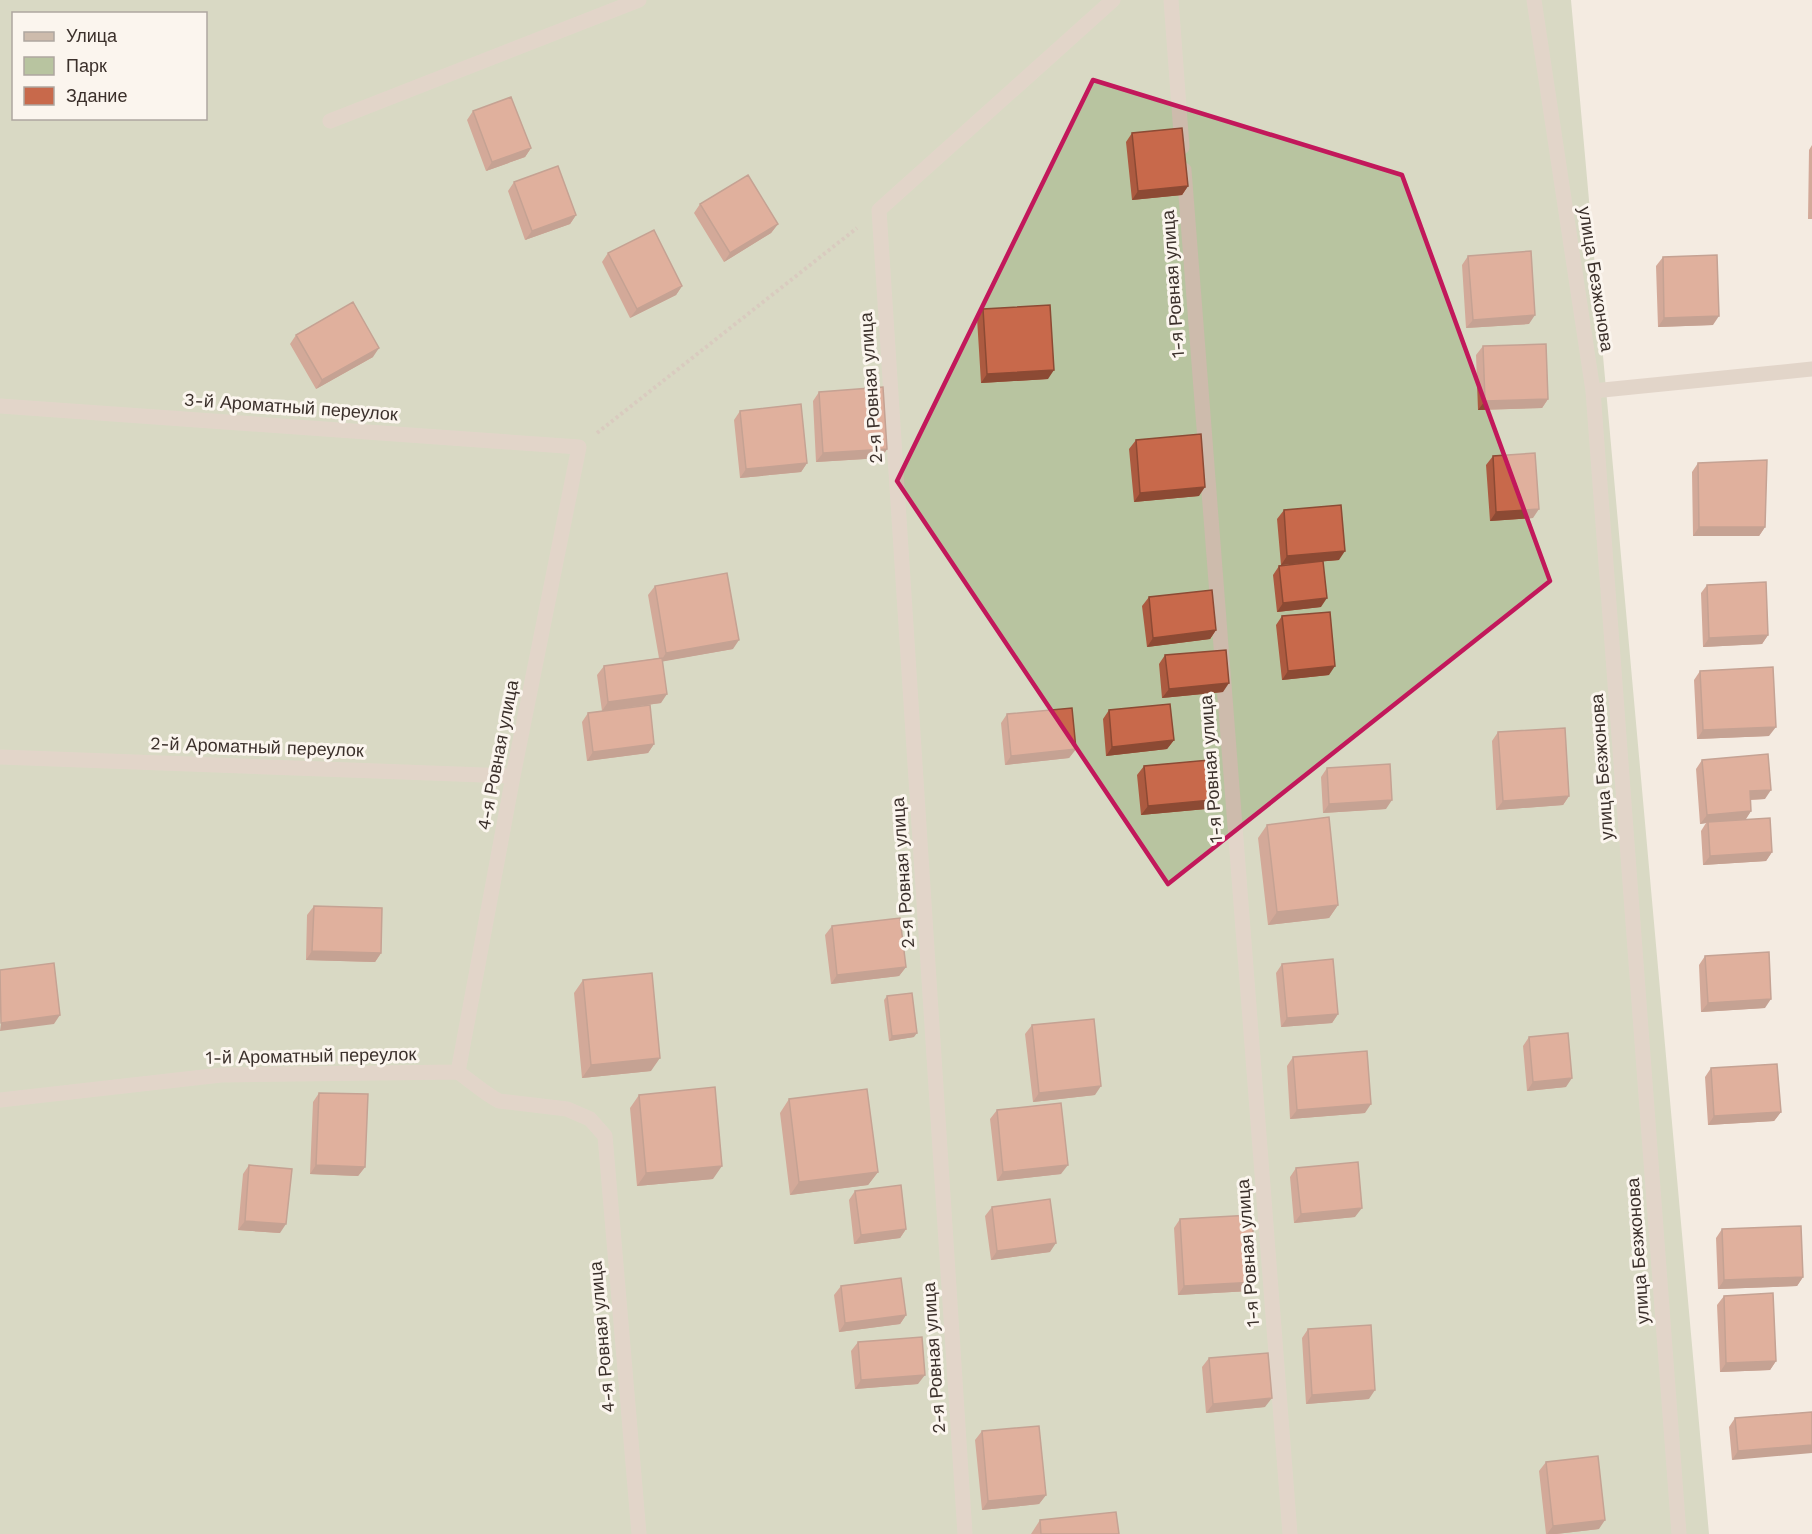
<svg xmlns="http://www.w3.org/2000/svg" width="1812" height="1534" font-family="'Work Sans',sans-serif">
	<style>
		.green { fill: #b8c4a0; fill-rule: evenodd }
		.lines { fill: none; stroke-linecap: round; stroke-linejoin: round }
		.path { stroke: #b9a596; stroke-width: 4; stroke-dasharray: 3 3; stroke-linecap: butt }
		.minor { stroke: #cdbbac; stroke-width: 15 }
		.wall { fill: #ac5a40 }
		.shaded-wall { fill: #8c4a34 }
		.building { fill: #c8694b; stroke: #8c4a34; stroke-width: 1.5 }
		.marked { fill: none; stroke: #c2185b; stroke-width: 4.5; stroke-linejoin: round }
		.labels { text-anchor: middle; stroke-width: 6; stroke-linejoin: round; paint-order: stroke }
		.street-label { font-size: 18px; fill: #3b302b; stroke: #fbf5ee }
	</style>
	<rect width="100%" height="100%" fill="#f4ebe1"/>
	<!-- green -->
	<path class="green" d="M 0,0 L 1571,0 L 1709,1534 L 0,1534 ZM 14,14 L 206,14 L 206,118 L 14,118 Z"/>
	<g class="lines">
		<!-- path -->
		<path class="path" d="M 597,433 L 857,228"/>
		<!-- minor -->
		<path class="minor" d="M 1171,0 L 1182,147
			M 1534,0 L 1593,391 L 1679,1534
			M 330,121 L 639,0
			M 1184,170 L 1290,1534
			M 1593,391 L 1812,369
			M 0,406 L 579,447 L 513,776 L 458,1072
			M 0,757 L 513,776
			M 0,1100 L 221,1075 L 458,1072 C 472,1082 484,1093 499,1101 L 567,1109 L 590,1119 L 605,1136 L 639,1534
			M 965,1534 L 879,210 L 1113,0"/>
	</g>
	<!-- wall -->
	<path class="wall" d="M 473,111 L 531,148 L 525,157 L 486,171 L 467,120 Z
		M 1132,133 L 1188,186 L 1182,195 L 1132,200 L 1126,142 Z
		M 1812,145 L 1812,219 L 1808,219 L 1809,150 Z
		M 514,182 L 576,215 L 570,224 L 525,240 L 508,191 Z
		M 700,204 L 778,224 L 771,233 L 724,262 L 694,213 Z
		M 608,253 L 682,286 L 676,295 L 630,318 L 602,262 Z
		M 1468,256 L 1529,324 L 1466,328 L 1462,265 Z
		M 1663,257 L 1713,325 L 1658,327 L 1656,266 Z
		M 983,309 L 1048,379 L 981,383 L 977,318 Z
		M 296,335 L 373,357 L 316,389 L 290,344 Z
		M 1483,346 L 1548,399 L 1542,408 L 1478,410 L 1476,355 Z
		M 819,392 L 887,449 L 881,458 L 816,462 L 813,401 Z
		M 740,411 L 807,463 L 801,472 L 740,478 L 734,420 Z
		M 1136,440 L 1199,496 L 1134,502 L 1129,449 Z
		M 1493,456 L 1533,518 L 1490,521 L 1486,465 Z
		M 1698,463 L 1765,527 L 1759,536 L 1693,536 L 1692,472 Z
		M 1284,510 L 1339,560 L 1281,565 L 1277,519 Z
		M 1279,566 L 1321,607 L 1277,612 L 1273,575 Z
		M 1707,585 L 1768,635 L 1762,644 L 1703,647 L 1701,593 Z
		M 655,586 L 733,649 L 663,661 L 661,703 L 602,711 L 597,675 L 604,666 L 659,658 L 648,595 Z
		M 1149,597 L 1216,630 L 1210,639 L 1147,647 L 1142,606 Z
		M 1282,616 L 1329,675 L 1282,680 L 1276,625 Z
		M 1165,655 L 1223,692 L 1162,698 L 1159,664 Z
		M 1700,671 L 1769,736 L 1697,739 L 1694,680 Z
		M 1109,710 L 1174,740 L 1167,749 L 1106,756 L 1103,719 Z
		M 588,713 L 654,744 L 648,753 L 587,761 L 582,722 Z
		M 1007,714 L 1076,749 L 1069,758 L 1005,765 L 1001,723 Z
		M 1498,732 L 1569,796 L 1563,805 L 1496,810 L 1492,741 Z
		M 1702,760 L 1765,799 L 1750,800 L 1751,811 L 1746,819 L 1772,852 L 1766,861 L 1703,865 L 1701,831 L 1706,823 L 1700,824 L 1696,769 Z
		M 1144,766 L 1212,800 L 1206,809 L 1141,815 L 1137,775 Z
		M 1327,768 L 1386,809 L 1323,813 L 1321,777 Z
		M 1267,825 L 1338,905 L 1329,918 L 1268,925 L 1258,838 Z
		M 314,906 L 381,953 L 375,962 L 306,960 L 307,915 Z
		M 832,926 L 906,967 L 899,976 L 831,984 L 825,935 Z
		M 1705,956 L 1765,1008 L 1701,1012 L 1699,965 Z
		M 1282,964 L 1338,1014 L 1332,1023 L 1281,1027 L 1276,973 Z
		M 583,980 L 651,1071 L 582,1078 L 574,993 Z
		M 887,996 L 914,1037 L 889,1041 L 884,1000 Z
		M 1032,1025 L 1095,1095 L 1033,1102 L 1025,1034 Z
		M 1529,1037 L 1566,1087 L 1527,1091 L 1523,1046 Z
		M 1293,1057 L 1365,1113 L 1290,1119 L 1287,1066 Z
		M 1711,1068 L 1781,1112 L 1774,1121 L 1708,1125 L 1705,1077 Z
		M 319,1093 L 365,1167 L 358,1176 L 310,1174 L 313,1102 Z
		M 639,1095 L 713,1179 L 637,1186 L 630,1108 Z
		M 789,1099 L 878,1172 L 868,1185 L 790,1195 L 780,1113 Z
		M 997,1110 L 1061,1174 L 997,1181 L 990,1119 Z
		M 249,1165 L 280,1233 L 238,1230 L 243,1174 Z
		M 1296,1168 L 1355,1217 L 1294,1223 L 1290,1177 Z
		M 855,1191 L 906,1229 L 900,1238 L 854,1244 L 849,1200 Z
		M 992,1207 L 1050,1252 L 991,1260 L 985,1216 Z
		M 1180,1219 L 1256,1282 L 1250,1291 L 1178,1295 L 1174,1228 Z
		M 1722,1229 L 1803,1277 L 1797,1286 L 1718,1289 L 1716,1238 Z
		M 841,1286 L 906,1315 L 900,1324 L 839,1332 L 834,1295 Z
		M 1724,1296 L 1776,1361 L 1770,1370 L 1720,1372 L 1717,1305 Z
		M 1308,1329 L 1369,1399 L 1306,1404 L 1302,1338 Z
		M 858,1342 L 918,1384 L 855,1389 L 851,1351 Z
		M 1209,1358 L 1265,1407 L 1206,1413 L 1202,1367 Z
		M 1812,1412 L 1732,1460 L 1729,1427 L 1735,1418 Z
		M 982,1431 L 1046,1495 L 1039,1504 L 982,1510 L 975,1440 Z
		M 1546,1462 L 1599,1529 L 1556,1534 L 1546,1534 L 1539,1471 Z
		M 1040,1520 L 1119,1534 L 1031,1534 Z"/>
	<!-- shaded-wall -->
	<path class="shaded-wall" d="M 531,148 L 525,157 L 486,171 L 492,162 Z
		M 1188,186 L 1182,195 L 1132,200 L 1138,191 Z
		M 576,215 L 570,224 L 525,240 L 532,231 Z
		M 778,224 L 771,233 L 724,262 L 730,253 Z
		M 682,286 L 676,295 L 630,318 L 637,309 Z
		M 1535,315 L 1529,324 L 1466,328 L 1473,320 Z
		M 1719,316 L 1713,325 L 1658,327 L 1664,318 Z
		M 379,348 L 373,357 L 316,389 L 322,380 Z
		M 1054,370 L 1048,379 L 981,383 L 987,374 Z
		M 1548,399 L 1542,408 L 1478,410 L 1485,401 Z
		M 887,449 L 881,458 L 816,462 L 823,453 Z
		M 807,463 L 801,472 L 740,478 L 746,469 Z
		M 1205,487 L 1199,496 L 1134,502 L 1140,493 Z
		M 1539,509 L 1533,518 L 1490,521 L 1496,512 Z
		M 1699,527 L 1765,527 L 1759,536 L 1693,536 Z
		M 1345,551 L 1339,560 L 1281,565 L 1287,556 Z
		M 1327,598 L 1321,607 L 1277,612 L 1283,603 Z
		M 1216,630 L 1210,639 L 1147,647 L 1153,638 Z
		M 1768,635 L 1762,644 L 1703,647 L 1709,638 Z
		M 739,640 L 733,649 L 660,662 L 666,653 Z
		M 1335,666 L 1329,675 L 1282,680 L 1288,671 Z
		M 1229,683 L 1223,692 L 1162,698 L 1169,689 Z
		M 667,694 L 661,703 L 602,711 L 608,702 Z
		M 1776,727 L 1769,736 L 1697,739 L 1703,730 Z
		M 1174,740 L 1167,749 L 1106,756 L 1112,747 Z
		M 654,744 L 648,753 L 587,761 L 593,752 Z
		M 1076,749 L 1069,758 L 1005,765 L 1011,756 Z
		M 1771,790 L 1765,799 L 1743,800 L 1750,791 Z
		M 1569,796 L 1563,805 L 1496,810 L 1503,801 Z
		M 1212,800 L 1206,809 L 1141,815 L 1148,806 Z
		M 1392,800 L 1386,809 L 1323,813 L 1329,804 Z
		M 1751,811 L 1745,820 L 1708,822 L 1706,823 L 1700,824 L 1707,815 Z
		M 1772,852 L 1766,861 L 1703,865 L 1710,856 Z
		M 1338,905 L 1329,918 L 1268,925 L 1277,912 Z
		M 312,951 L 381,953 L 375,962 L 306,960 Z
		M 906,967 L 899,976 L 831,984 L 837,975 Z
		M 1771,999 L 1765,1008 L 1701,1012 L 1708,1003 Z
		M 1338,1014 L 1332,1023 L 1281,1027 L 1287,1018 Z
		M 60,1015 L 54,1024 L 0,1031 L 1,1023 Z
		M 917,1033 L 914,1037 L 889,1041 L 892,1036 Z
		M 660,1058 L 651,1071 L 582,1078 L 591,1065 Z
		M 1572,1078 L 1566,1087 L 1527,1091 L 1533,1082 Z
		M 1101,1086 L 1095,1095 L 1033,1102 L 1039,1093 Z
		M 1371,1104 L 1365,1113 L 1290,1119 L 1297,1110 Z
		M 1781,1112 L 1774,1121 L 1708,1125 L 1714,1116 Z
		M 316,1165 L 365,1167 L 358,1176 L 310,1174 Z
		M 1068,1165 L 1061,1174 L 997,1181 L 1003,1172 Z
		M 722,1166 L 713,1179 L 637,1186 L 646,1173 Z
		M 878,1172 L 868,1185 L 790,1195 L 799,1182 Z
		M 1362,1208 L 1355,1217 L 1294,1223 L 1301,1214 Z
		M 245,1221 L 286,1224 L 280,1233 L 238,1230 Z
		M 906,1229 L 900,1238 L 854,1244 L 861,1235 Z
		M 1056,1243 L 1050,1252 L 991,1260 L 997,1251 Z
		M 1803,1277 L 1797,1286 L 1718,1289 L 1724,1280 Z
		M 1256,1282 L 1250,1291 L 1178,1295 L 1184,1286 Z
		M 906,1315 L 900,1324 L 839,1332 L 845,1323 Z
		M 1776,1361 L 1770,1370 L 1720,1372 L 1726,1363 Z
		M 925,1375 L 918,1384 L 855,1389 L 861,1380 Z
		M 1375,1390 L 1369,1399 L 1306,1404 L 1312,1395 Z
		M 1272,1398 L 1265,1407 L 1206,1413 L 1213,1404 Z
		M 1812,1445 L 1812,1453 L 1732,1460 L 1738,1451 Z
		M 1046,1495 L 1039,1504 L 982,1510 L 988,1501 Z
		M 1605,1520 L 1599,1529 L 1556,1534 L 1547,1534 L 1553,1526 Z"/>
	<!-- building -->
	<path class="building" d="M 511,97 L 531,148 L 492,162 L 473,111 Z
		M 1182,128 L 1188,186 L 1138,191 L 1132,133 Z
		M 558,166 L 576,215 L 532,231 L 514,182 Z
		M 748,175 L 778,224 L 730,253 L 700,204 Z
		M 654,230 L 682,286 L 637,309 L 608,253 Z
		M 1531,251 L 1535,315 L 1473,320 L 1468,256 Z
		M 1717,255 L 1719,316 L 1664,318 L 1663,257 Z
		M 353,302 L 379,348 L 322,380 L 296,335 Z
		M 1050,305 L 1054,370 L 987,374 L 983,309 Z
		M 1546,344 L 1548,399 L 1485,401 L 1483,346 Z
		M 883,387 L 887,449 L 823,453 L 819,392 Z
		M 801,404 L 807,463 L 746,469 L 740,411 Z
		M 1201,434 L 1205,487 L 1140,493 L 1136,440 Z
		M 1535,453 L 1539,509 L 1496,512 L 1493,456 Z
		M 1767,460 L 1765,527 L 1699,527 L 1698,463 Z
		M 1341,505 L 1345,551 L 1287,556 L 1284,510 Z
		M 1323,561 L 1327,598 L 1283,603 L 1279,566 Z
		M 727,573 L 739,640 L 666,653 L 655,586 Z
		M 1766,582 L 1768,635 L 1709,638 L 1707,585 Z
		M 1212,590 L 1216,630 L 1153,638 L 1149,597 Z
		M 1330,612 L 1335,666 L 1288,671 L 1282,616 Z
		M 1226,650 L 1229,683 L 1169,689 L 1165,655 Z
		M 662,658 L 667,694 L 608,702 L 604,666 Z
		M 1773,667 L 1776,727 L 1703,730 L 1700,671 Z
		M 1170,704 L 1174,740 L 1112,747 L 1109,710 Z
		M 650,705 L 654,744 L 593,752 L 588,713 Z
		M 1072,708 L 1076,749 L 1011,756 L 1007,714 Z
		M 1565,728 L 1569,796 L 1503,801 L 1498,732 Z
		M 1768,754 L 1771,790 L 1750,791 L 1751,811 L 1707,815 L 1702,760 Z
		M 1209,760 L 1212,800 L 1148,806 L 1144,766 Z
		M 1390,764 L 1392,800 L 1329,804 L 1327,768 Z
		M 1329,817 L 1338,905 L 1277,912 L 1267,825 Z
		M 1770,818 L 1772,852 L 1710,856 L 1708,822 Z
		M 314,906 L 382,908 L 381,953 L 312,951 Z
		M 900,918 L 906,967 L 837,975 L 832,926 Z
		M 1769,952 L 1771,999 L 1708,1003 L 1705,956 Z
		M 1333,959 L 1338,1014 L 1287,1018 L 1282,964 Z
		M 54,963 L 60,1015 L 1,1023 L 0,970 Z
		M 652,973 L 660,1058 L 591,1065 L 583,980 Z
		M 912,993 L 917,1033 L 892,1036 L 887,996 Z
		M 1094,1019 L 1101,1086 L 1039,1093 L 1032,1025 Z
		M 1568,1033 L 1572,1078 L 1533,1082 L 1529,1037 Z
		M 1367,1051 L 1371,1104 L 1297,1110 L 1293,1057 Z
		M 1777,1064 L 1781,1112 L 1714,1116 L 1711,1068 Z
		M 715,1087 L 722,1166 L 646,1173 L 639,1095 Z
		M 867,1089 L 878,1172 L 799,1182 L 789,1099 Z
		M 319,1093 L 368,1094 L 365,1167 L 316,1165 Z
		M 1061,1103 L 1068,1165 L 1003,1172 L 997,1110 Z
		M 1358,1162 L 1362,1208 L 1301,1214 L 1296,1168 Z
		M 249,1165 L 292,1169 L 286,1224 L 245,1221 Z
		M 901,1185 L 906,1229 L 861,1235 L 855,1191 Z
		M 1050,1199 L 1056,1243 L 997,1251 L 992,1207 Z
		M 1252,1215 L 1256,1282 L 1184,1286 L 1180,1219 Z
		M 1801,1226 L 1803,1277 L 1724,1280 L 1722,1229 Z
		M 901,1278 L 906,1315 L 845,1323 L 841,1286 Z
		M 1773,1293 L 1776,1361 L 1726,1363 L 1724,1296 Z
		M 1371,1325 L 1375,1390 L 1312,1395 L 1308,1329 Z
		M 922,1337 L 925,1375 L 861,1380 L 858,1342 Z
		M 1268,1353 L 1272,1398 L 1213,1404 L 1209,1358 Z
		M 1812,1412 L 1812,1445 L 1738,1451 L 1735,1418 Z
		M 1039,1426 L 1046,1495 L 988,1501 L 982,1431 Z
		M 1598,1456 L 1605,1520 L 1553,1526 L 1546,1462 Z
		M 1116,1512 L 1119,1534 L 1041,1534 L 1040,1520 Z"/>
	<!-- marked area -->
	<path d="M0 0H1812V1534H0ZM 1093,80 L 1402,175 L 1550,581 L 1168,884 L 897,481 Z" fill="#f4ebe1" fill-opacity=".55" fill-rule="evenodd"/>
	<path class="marked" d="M 1093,80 L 1402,175 L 1550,581 L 1168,884 L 897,481 Z"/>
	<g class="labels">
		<!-- street labels -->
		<g class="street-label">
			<text transform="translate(1596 279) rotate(81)" y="6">улица Безжонова</text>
			<text transform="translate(1173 284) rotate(-94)" y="6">1-я Ровная улица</text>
			<text transform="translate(871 388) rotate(-94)" y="6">2-я Ровная улица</text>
			<text transform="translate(291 407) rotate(4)" y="6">3-й Ароматный переулок</text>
			<text transform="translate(257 747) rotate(2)" y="6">2-й Ароматный переулок</text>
			<text transform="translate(498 755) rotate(-79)" y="6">4-я Ровная улица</text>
			<text transform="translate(1602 767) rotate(-94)" y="6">улица Безжонова</text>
			<text transform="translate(1211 769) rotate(-94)" y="6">1-я Ровная улица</text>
			<text transform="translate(903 873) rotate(-94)" y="6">2-я Ровная улица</text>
			<text transform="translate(311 1056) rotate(-1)" y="6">1-й Ароматный переулок</text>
			<text transform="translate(1638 1251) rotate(-94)" y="6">улица Безжонова</text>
			<text transform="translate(1248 1253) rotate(-94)" y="6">1-я Ровная улица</text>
			<text transform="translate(602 1337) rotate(-95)" y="6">4-я Ровная улица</text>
			<text transform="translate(934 1358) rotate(-94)" y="6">2-я Ровная улица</text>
		</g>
	</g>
	<!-- legend -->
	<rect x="12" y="12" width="195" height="108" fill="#fbf5ee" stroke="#aea6a0" stroke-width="1.5"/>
	<rect x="24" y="32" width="30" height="9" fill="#cdbbac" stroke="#aea6a0" stroke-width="1.5"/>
	<text x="66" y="42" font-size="18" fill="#3b302b">Улица</text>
	<rect x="24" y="57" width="30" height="18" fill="#b8c4a0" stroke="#aea6a0" stroke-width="1.5"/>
	<text x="66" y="72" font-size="18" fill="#3b302b">Парк</text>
	<rect x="24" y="87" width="30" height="18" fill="#c8694b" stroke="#aea6a0" stroke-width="1.5"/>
	<text x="66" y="102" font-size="18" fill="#3b302b">Здание</text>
</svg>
